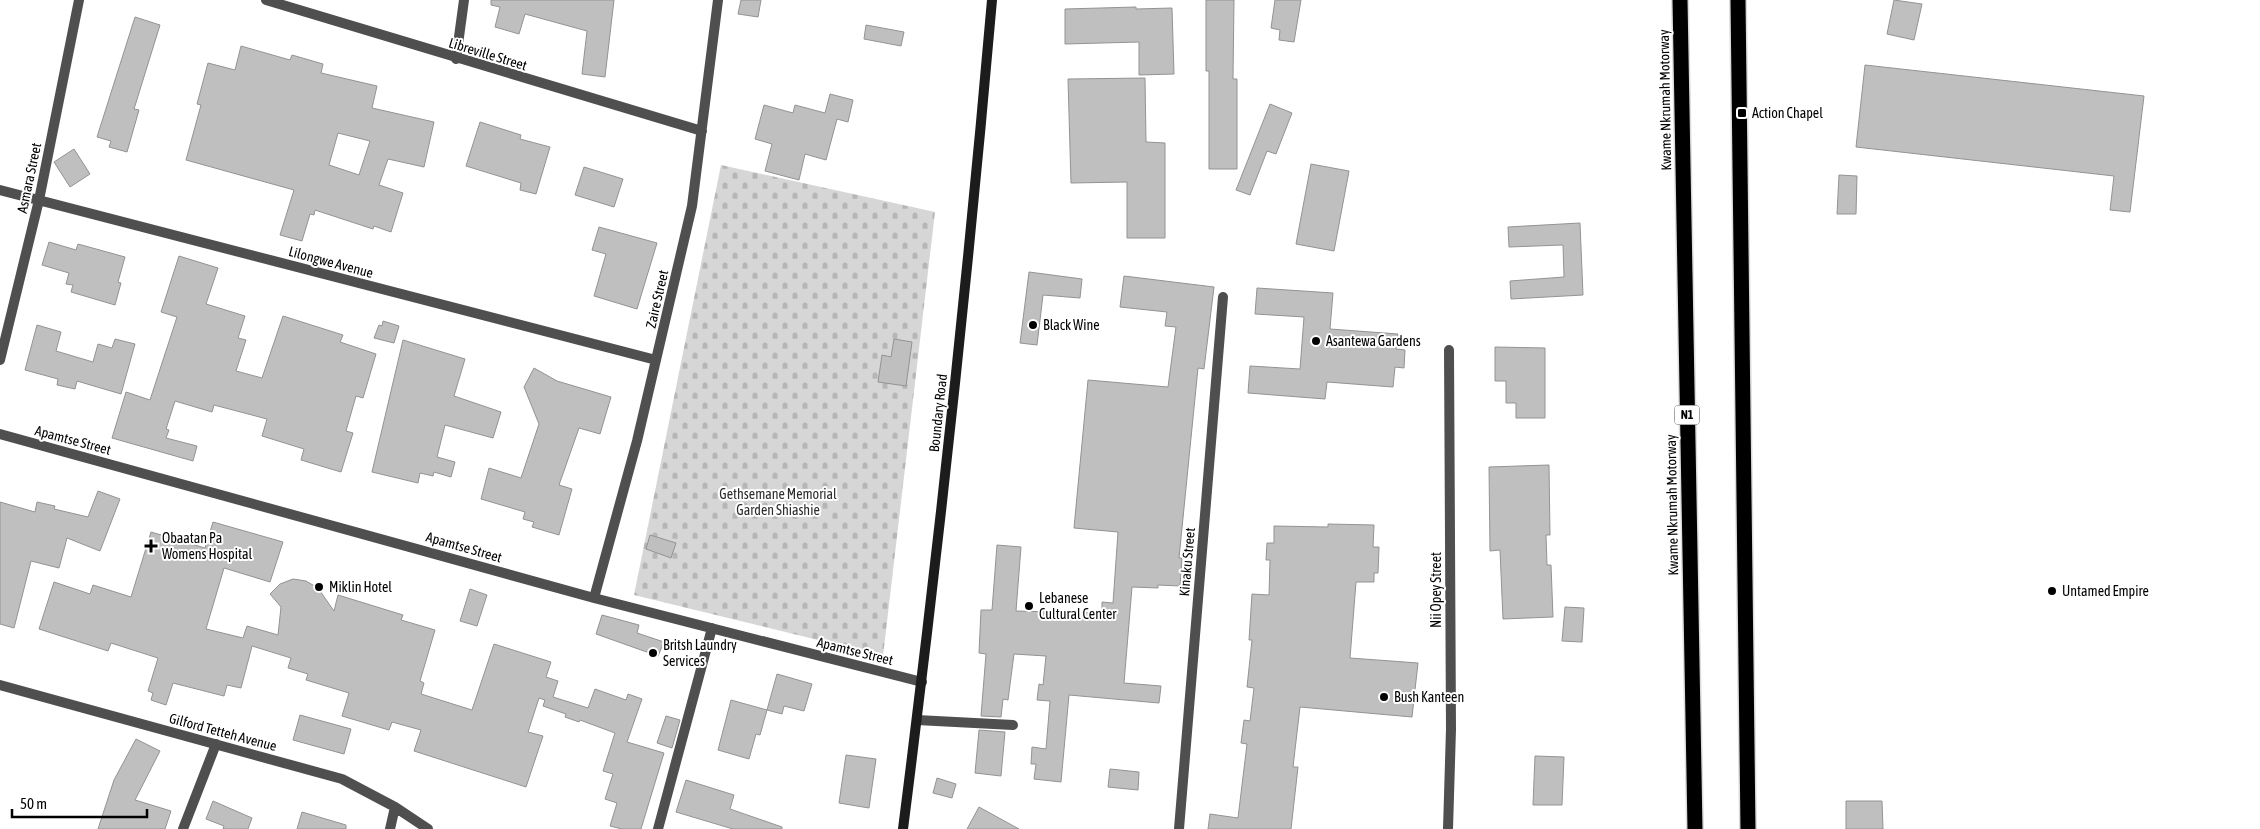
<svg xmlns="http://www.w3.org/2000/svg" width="2260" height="829" font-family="'Asap Condensed',sans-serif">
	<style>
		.cemetery { fill: url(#cemetery-stones) }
		.building { fill: #bfbfbf; stroke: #939393; fill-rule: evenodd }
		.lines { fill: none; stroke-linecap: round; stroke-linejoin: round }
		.motorway-casing { stroke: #dbdbdb; stroke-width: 18 }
		.minor { stroke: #4f4f4f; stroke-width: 10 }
		.secondary { stroke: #1c1c1c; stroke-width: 10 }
		.motorway { stroke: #000; stroke-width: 15 }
		.poi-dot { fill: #000; stroke: #fff; stroke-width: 2 }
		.labels { text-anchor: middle; stroke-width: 4; stroke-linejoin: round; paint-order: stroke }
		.shield { fill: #fff; stroke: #4c4c4c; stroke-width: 1 }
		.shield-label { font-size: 12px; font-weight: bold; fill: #000 }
		.street-label { font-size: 14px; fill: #000; stroke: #fff }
		.poi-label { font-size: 14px; fill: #000; stroke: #fff; text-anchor: start }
		.park-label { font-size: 14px; fill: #2d2d2d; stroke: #fff }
	</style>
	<defs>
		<pattern id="cemetery-stones" width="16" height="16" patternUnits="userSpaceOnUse" patternTransform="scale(1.25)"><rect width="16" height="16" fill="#d6d6d6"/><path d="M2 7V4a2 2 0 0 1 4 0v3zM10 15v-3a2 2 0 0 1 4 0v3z" fill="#b6b6b6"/></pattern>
	</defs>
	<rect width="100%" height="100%" fill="#fff"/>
	<!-- cemetery -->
	<path class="cemetery" d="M 721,165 L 935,212 L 883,656 L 634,595 Z"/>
	<!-- building -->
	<path class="building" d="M 491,0 L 614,0 L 605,77 L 582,74 L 587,31 L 525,14 L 519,34 L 495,27 L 500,7 L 491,5 Z
		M 741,0 L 761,0 L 758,17 L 738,14 Z
		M 1206,0 L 1234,0 L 1233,79 L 1237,79 L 1237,169 L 1209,169 L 1209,71 L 1206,71 Z
		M 1275,0 L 1301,0 L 1294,42 L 1279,40 L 1280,30 L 1271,28 Z
		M 1894,0 L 1922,4 L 1914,40 L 1887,34 Z
		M 1136,7 L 1136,9 L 1172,8 L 1174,74 L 1139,75 L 1139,42 L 1065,44 L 1065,9 Z
		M 135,17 L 160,25 L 134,109 L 139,110 L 127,152 L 109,147 L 111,141 L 97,137 Z
		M 866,25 L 904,32 L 901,46 L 864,39 Z
		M 241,46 L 290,60 L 292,55 L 323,64 L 321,73 L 377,86 L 372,108 L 434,122 L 424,167 L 388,159 L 379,185 L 403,193 L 391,232 L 374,226 L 373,229 L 315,210 L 314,215 L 310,214 L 302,241 L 280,235 L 294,190 L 186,160 L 201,105 L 197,104 L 208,63 L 235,70 ZM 338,133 L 370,141 L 359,175 L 329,165 Z
		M 1865,65 L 2144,96 L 2130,212 L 2110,210 L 2114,176 L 1856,147 Z
		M 1145,78 L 1146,142 L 1165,143 L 1165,238 L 1127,238 L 1127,182 L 1071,183 L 1068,79 Z
		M 830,94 L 853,100 L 848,122 L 837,119 L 826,160 L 805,154 L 799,180 L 765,171 L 772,144 L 755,139 L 764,105 L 793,113 L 795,105 L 825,113 Z
		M 1270,104 L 1292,113 L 1276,154 L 1267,151 L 1250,195 L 1236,190 Z
		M 480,122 L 521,135 L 520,139 L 550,147 L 536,194 L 520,190 L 521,183 L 466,166 Z
		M 74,149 L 90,174 L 70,187 L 54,162 Z
		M 1311,164 L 1349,171 L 1334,251 L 1296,244 Z
		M 584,167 L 623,179 L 614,207 L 575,195 Z
		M 1839,175 L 1857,176 L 1856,214 L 1837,214 Z
		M 1580,223 L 1583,295 L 1511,299 L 1510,281 L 1564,277 L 1563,245 L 1509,247 L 1508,227 Z
		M 599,227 L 657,243 L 637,309 L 594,296 L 606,254 L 592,250 Z
		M 49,242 L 76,250 L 78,244 L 125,257 L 118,282 L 121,283 L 115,305 L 71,292 L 73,285 L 66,284 L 69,273 L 42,265 Z
		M 179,256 L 218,268 L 206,304 L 245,316 L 238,338 L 246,340 L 236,371 L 262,378 L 283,316 L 343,335 L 340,342 L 376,354 L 363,398 L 356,396 L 346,431 L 353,433 L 341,472 L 301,460 L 304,449 L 262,436 L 267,419 L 214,405 L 212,412 L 175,401 L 166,429 L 169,430 L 166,438 L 197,446 L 193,461 L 112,438 L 126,392 L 150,400 L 177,317 L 161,312 Z
		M 1029,272 L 1082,279 L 1080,298 L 1043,295 L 1037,345 L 1020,343 Z
		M 1124,276 L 1214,287 L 1204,369 L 1198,368 L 1179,558 L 1182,558 L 1180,586 L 1158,585 L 1158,588 L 1132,587 L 1124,683 L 1161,686 L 1159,703 L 1069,695 L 1061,782 L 1034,779 L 1036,764 L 1031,764 L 1032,747 L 1046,749 L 1050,701 L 1037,700 L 1039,684 L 1043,685 L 1046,656 L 1014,654 L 1008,700 L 1003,699 L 1001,717 L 981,716 L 986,654 L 979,653 L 981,610 L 992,610 L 997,545 L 1021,547 L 1016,611 L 1102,613 L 1102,602 L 1113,603 L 1118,532 L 1074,528 L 1088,380 L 1168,387 L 1176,327 L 1165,326 L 1167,312 L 1120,307 Z
		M 1257,288 L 1333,293 L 1330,329 L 1398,334 L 1396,349 L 1405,350 L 1404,368 L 1395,367 L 1393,387 L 1327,382 L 1325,399 L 1248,393 L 1250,366 L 1300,369 L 1304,317 L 1255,314 Z
		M 383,321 L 399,326 L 394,343 L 374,338 L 379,325 L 382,326 Z
		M 37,325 L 61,332 L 56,351 L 93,362 L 98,344 L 112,348 L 115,339 L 135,344 L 121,394 L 77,381 L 75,389 L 57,385 L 58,379 L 25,370 Z
		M 894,339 L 912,342 L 906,386 L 878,382 L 882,355 L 891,357 Z
		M 403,340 L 465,359 L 454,396 L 501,412 L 493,438 L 445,425 L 437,457 L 455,462 L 451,477 L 434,472 L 433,476 L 420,473 L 418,483 L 372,472 Z
		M 1495,347 L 1545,348 L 1545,418 L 1516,418 L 1516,403 L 1506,403 L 1506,381 L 1495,381 Z
		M 534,368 L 557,381 L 611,397 L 600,434 L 579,428 L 559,485 L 572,489 L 559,535 L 532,527 L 534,522 L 523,519 L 525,512 L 481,499 L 489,468 L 521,478 L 539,424 L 524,387 Z
		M 1549,465 L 1550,535 L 1546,535 L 1547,565 L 1551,565 L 1553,617 L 1503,619 L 1500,550 L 1490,551 L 1489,467 Z
		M 98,491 L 120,499 L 100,551 L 67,538 L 59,568 L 31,561 L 14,628 L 0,624 L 0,502 L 35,512 L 37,502 L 55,506 L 54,509 L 88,517 Z
		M 213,522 L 283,542 L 270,582 L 224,568 L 206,629 L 243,638 L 247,626 L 278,635 L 281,607 L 270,594 L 280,584 L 293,579 L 306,581 L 318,588 L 334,611 L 338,595 L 403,615 L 401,620 L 435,630 L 420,681 L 424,683 L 421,694 L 472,710 L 494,644 L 551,662 L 546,677 L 558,681 L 553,697 L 588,708 L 595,689 L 626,700 L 628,694 L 642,699 L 627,742 L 664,753 L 641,829 L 622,829 L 610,826 L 617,803 L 605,799 L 613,774 L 603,771 L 615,733 L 580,720 L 579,722 L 565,717 L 566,714 L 543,706 L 545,700 L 539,698 L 528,732 L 543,736 L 526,787 L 414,751 L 421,730 L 392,722 L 389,730 L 342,716 L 349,693 L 306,680 L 308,674 L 288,668 L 291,658 L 252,646 L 241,688 L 227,685 L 224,696 L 173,683 L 166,705 L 151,700 L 153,693 L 148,691 L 158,658 L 111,643 L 108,651 L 39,629 L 54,582 L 90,594 L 93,585 L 131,597 L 151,532 L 205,548 Z
		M 1328,524 L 1374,525 L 1373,547 L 1379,547 L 1378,573 L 1374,573 L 1374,582 L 1356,582 L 1350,658 L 1418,663 L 1412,717 L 1300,707 L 1293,767 L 1298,767 L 1291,829 L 1208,829 L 1210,814 L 1238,818 L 1247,744 L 1241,743 L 1244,720 L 1250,721 L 1254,688 L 1247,687 L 1252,640 L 1249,640 L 1252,594 L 1269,595 L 1270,560 L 1266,560 L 1267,543 L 1274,543 L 1274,526 L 1328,527 Z
		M 650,535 L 676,543 L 671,558 L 646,549 Z
		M 470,589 L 487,595 L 477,626 L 460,621 Z
		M 1565,607 L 1584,608 L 1582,642 L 1562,641 Z
		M 602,615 L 639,625 L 637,633 L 664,642 L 658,656 L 596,634 Z
		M 777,674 L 812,684 L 804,711 L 784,706 L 782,714 L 767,710 Z
		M 731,700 L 767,710 L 760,735 L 756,734 L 749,759 L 718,750 Z
		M 300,715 L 351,729 L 344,754 L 293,740 Z
		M 666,716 L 680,720 L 672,748 L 657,743 Z
		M 979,730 L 1005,732 L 1001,776 L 975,773 Z
		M 136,739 L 160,751 L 135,800 L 171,811 L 165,829 L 98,829 L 114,780 Z
		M 846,755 L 876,759 L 869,808 L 839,803 Z
		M 1535,756 L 1564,757 L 1562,805 L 1533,805 Z
		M 1110,769 L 1139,772 L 1138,790 L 1108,787 Z
		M 937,778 L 956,784 L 952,798 L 933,793 Z
		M 686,780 L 734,795 L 730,809 L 782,827 L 782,829 L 733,829 L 676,812 Z
		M 213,801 L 252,818 L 248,829 L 223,829 L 224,826 L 206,819 Z
		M 1846,801 L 1882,801 L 1883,829 L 1846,829 Z
		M 979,807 L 1019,829 L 967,829 Z
		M 302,812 L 346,825 L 346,829 L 297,829 Z"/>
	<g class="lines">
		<!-- motorway casing -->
		<g class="motorway-casing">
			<path id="motorway" d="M 1680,0 L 1695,829
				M 1738,0 L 1748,829"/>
		</g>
		<!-- minor -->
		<path class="minor" d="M 266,0 L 702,131
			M 456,59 L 464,0
			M 0,190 L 656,360
			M 0,360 L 39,200 L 79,0
			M 0,434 L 594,598 L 922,682
			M 594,598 L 637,441 L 692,206 L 718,0
			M 0,685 L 342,779 L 395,807 L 428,829
			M 917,720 L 1013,725
			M 183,829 L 216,744
			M 390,829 L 395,807
			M 658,829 L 712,628
			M 1179,829 L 1223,297
			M 1448,829 L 1451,729 L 1449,350"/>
		<!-- secondary -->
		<path class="secondary" d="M 903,829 C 938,553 968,277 992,0"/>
		<!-- motorway -->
		<use href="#motorway" class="motorway"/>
	</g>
	<!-- markers -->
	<g class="poi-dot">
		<rect x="1737" y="108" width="10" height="10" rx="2.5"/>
		<circle cx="1033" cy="325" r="5"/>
		<circle cx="1316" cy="341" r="5"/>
		<path d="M148.5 538.5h5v5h5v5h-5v5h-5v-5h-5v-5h5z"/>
		<circle cx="319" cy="587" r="5"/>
		<circle cx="2052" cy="591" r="5"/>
		<circle cx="1029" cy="606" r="5"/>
		<circle cx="653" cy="653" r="5"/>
		<circle cx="1384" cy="697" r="5"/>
	</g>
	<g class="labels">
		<!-- shield labels -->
		<rect class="shield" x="1674.5" y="405.5" width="25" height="19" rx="4"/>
		<g class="shield-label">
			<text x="1687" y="419">N1</text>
		</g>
		<!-- street labels -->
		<g class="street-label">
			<text transform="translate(488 54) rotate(17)" y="5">Libreville Street</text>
			<text transform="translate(1665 100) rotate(-91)" y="5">Kwame Nkrumah Motorway</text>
			<text transform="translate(29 178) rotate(-78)" y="5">Asmara Street</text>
			<text transform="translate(331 262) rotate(15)" y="5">Lilongwe Avenue</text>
			<text transform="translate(657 299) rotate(-77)" y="5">Zaire Street</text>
			<text transform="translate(938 413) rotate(-84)" y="5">Boundary Road</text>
			<text transform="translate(73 440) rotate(15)" y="5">Apamtse Street</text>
			<text transform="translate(1672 505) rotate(-91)" y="5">Kwame Nkrumah Motorway</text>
			<text transform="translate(464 547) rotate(16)" y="5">Apamtse Street</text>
			<text transform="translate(1187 562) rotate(-85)" y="5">Kinaku Street</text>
			<text transform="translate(1436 590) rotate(-90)" y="5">Nii Opey Street</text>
			<text transform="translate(855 651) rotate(14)" y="5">Apamtse Street</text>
			<text transform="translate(223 732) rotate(15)" y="5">Gilford Tetteh Avenue</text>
		</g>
		<!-- poi labels -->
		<g class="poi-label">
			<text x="1752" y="118">Action Chapel</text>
			<text x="1043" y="330">Black Wine</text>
			<text x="1326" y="346">Asantewa Gardens</text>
			<text x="162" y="543">Obaatan Pa<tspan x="162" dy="16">Womens Hospital</tspan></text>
			<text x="329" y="592">Miklin Hotel</text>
			<text x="2062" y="596">Untamed Empire</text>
			<text x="1039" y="603">Lebanese<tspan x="1039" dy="16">Cultural Center</tspan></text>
			<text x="663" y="650">Britsh Laundry<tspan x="663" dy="16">Services</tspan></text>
			<text x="1394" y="702">Bush Kanteen</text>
		</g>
		<!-- park labels -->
		<g class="park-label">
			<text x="778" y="499">Gethsemane Memorial<tspan x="778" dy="16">Garden Shiashie</tspan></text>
		</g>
	</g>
	<!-- scale -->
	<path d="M12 809v8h135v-8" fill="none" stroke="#000000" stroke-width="2.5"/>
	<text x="20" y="809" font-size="15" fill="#000000" stroke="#ffffff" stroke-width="4" paint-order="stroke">50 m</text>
</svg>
